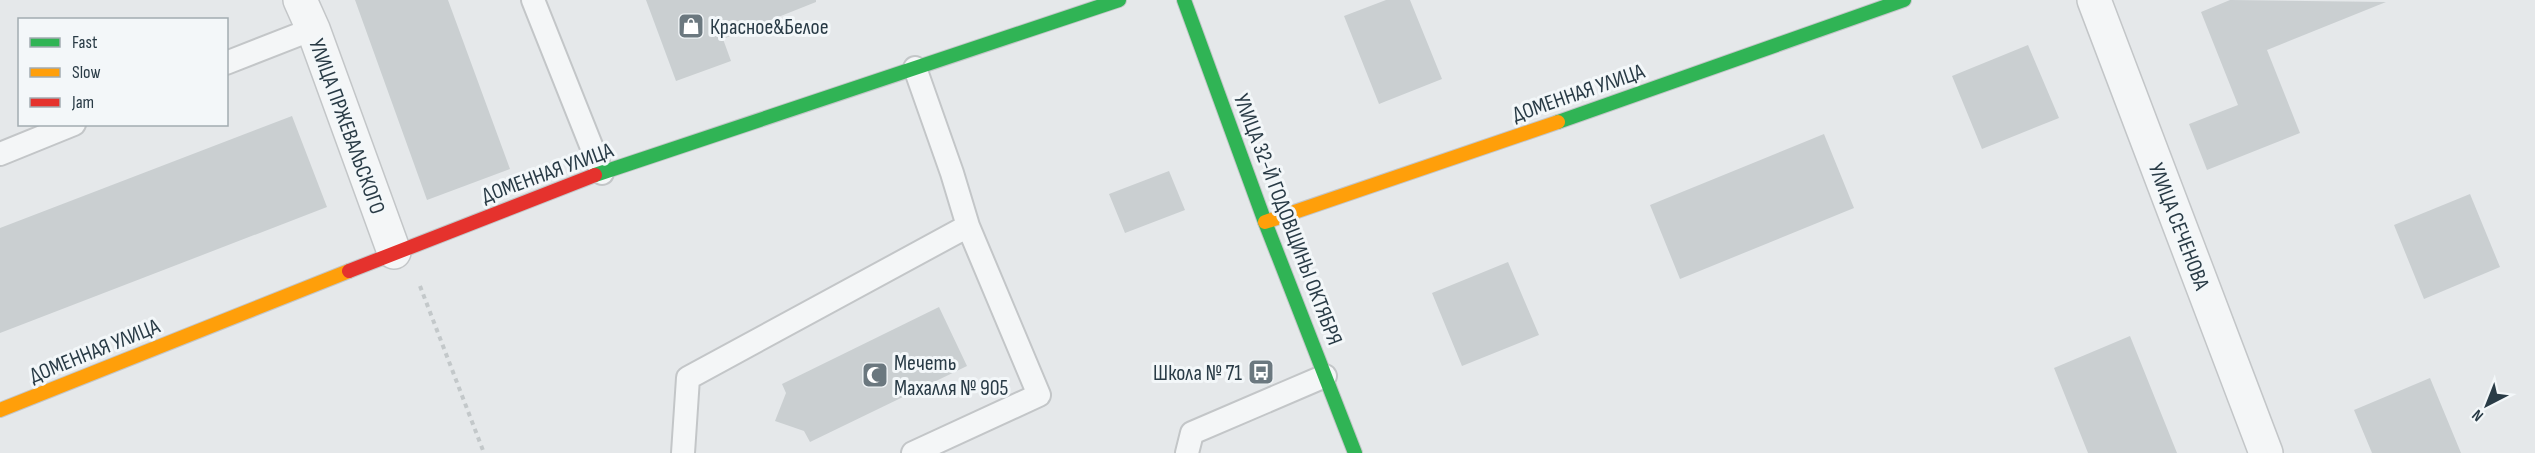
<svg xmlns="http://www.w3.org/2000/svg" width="2535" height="453" font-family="'Sofia Sans Condensed',sans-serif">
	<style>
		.building { fill: #cacfd1 }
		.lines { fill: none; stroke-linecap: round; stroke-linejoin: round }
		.lane-casing { stroke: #c3c6c8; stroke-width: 26 }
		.street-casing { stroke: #c3c6c8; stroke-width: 36 }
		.fast-casing { stroke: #c3c6c8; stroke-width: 16 }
		.slow-casing { stroke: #c3c6c8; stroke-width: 16 }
		.jam-casing { stroke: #c3c6c8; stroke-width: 16 }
		.path { stroke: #c3c8ca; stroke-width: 4; stroke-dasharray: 4.5 4.5; stroke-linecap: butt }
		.lane { stroke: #f4f6f7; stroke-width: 22 }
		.street { stroke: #f4f6f7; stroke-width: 33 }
		.fast { stroke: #30b455; stroke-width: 14 }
		.slow { stroke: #ff9f0a; stroke-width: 14 }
		.jam { stroke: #e5322d; stroke-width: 14 }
		.labels { text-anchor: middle; stroke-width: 6; stroke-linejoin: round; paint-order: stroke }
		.poi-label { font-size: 22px; fill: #293b46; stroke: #f3f7f9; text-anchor: start }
		.street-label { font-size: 22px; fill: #293b46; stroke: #f3f7f9 }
	</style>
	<rect width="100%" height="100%" fill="#e5e8ea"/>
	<!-- building -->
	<path class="building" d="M 355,0 L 448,0 L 510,169 L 427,200 Z
		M 646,0 L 816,0 L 816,2 L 723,39 L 731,61 L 676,81 Z
		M 1386,0 L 1410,0 L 1442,79 L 1379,104 L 1344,16 Z
		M 2230,0 L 2386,2 L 2267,50 L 2300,133 L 2207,170 L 2189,124 L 2238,105 L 2201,12 Z
		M 2028,45 L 2059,118 L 1982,149 L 1952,76 Z
		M 292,116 L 327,207 L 0,333 L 0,228 Z
		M 1824,134 L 1854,208 L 1680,279 L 1650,205 Z
		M 1169,171 L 1185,210 L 1125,233 L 1109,194 Z
		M 2470,194 L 2500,267 L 2424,299 L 2394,225 Z
		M 1508,262 L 1539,335 L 1462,366 L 1432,293 Z
		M 939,307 L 967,366 L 810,442 L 804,431 L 775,421 L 786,393 L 782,384 Z
		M 2130,336 L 2177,453 L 2088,453 L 2054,368 Z
		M 2430,378 L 2461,453 L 2372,453 L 2354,410 Z"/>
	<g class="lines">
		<!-- lane casing -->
		<g class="lane-casing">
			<path id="lane" d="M 533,0 L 602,173
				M 226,63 L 313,29
				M 0,154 L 74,124
				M 683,453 L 688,378 L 968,226 L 952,173 L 915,68
				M 913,453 L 1039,395 L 968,226
				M 1187,453 L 1192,433 L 1325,376"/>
		</g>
		<!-- street casing -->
		<g class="street-casing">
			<path id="street" d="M 300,0 L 313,29 L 394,252
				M 2094,0 L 2266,453"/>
		</g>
		<!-- fast casing -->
		<g class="fast-casing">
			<path id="fast" d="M 1184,0 L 1265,222 L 1355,453
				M 1558,122 L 1904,0
				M 595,175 L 1119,0"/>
		</g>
		<!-- slow casing -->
		<g class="slow-casing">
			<path id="slow" d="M 1265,222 L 1558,122
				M 0,410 L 349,271"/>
		</g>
		<!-- jam casing -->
		<g class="jam-casing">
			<path id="jam" d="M 349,271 L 595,175"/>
		</g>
		<!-- path -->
		<path class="path" d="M 420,286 L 484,453"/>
		<!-- lane -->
		<use href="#lane" class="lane"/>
		<!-- street -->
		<use href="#street" class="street"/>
		<!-- fast -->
		<use href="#fast" class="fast"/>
		<!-- slow -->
		<use href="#slow" class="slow"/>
		<!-- jam -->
		<use href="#jam" class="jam"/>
	</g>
	<!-- icons -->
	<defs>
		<g id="shop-square" transform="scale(1.35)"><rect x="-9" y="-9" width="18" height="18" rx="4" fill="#6b787f" stroke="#f3f7f9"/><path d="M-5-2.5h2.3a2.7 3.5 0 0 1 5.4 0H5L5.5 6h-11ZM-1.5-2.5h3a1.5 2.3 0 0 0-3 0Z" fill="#fff"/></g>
		<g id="bus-square" transform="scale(1.35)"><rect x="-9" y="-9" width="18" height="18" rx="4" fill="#6b787f" stroke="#f3f7f9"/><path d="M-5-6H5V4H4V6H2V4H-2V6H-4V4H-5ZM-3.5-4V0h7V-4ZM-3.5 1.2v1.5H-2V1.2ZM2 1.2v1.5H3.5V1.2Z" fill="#fff"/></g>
		<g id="mosque-square" transform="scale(1.35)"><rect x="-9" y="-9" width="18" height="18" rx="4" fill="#6b787f" stroke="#f3f7f9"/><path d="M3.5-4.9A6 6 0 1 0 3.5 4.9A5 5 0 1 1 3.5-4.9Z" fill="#fff"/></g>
	</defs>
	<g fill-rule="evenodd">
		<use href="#shop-square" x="691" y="26"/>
		<use href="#bus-square" x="1261" y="372"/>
		<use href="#mosque-square" x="875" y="375"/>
	</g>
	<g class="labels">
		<!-- poi labels -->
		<g class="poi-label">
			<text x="710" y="34">Красное&amp;Белое</text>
			<text x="894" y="370">Мечеть<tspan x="894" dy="25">Махалля № 905</tspan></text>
			<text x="1242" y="380" text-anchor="end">Школа № 71</text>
		</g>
		<!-- street labels -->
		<g class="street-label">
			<text transform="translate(1578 92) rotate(-19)" y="8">ДОМЕННАЯ УЛИЦА</text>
			<text transform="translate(348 126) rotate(70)" y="8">УЛИЦА ПРЖЕВАЛЬСКОГО</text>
			<text transform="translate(547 172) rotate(-20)" y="8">ДОМЕННАЯ УЛИЦА</text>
			<text transform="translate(1289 219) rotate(69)" y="8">УЛИЦА 32-Й ГОДОВЩИНЫ ОКТЯБРЯ</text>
			<text transform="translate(2180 226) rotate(69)" y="8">УЛИЦА СЕЧЕНОВА</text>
			<text transform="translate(94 350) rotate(-22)" y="8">ДОМЕННАЯ УЛИЦА</text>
		</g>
	</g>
	<!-- legend -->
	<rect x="18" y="18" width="210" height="108" fill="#f3f7f9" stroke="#a2acb1" stroke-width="1.5"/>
	<rect x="30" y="38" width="30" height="9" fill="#30b455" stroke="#a2acb1" stroke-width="1.5"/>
	<text x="72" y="48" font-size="18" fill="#293b46">Fast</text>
	<rect x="30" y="68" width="30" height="9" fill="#ff9f0a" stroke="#a2acb1" stroke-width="1.5"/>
	<text x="72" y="78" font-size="18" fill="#293b46">Slow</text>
	<rect x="30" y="98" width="30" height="9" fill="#e5322d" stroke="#a2acb1" stroke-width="1.5"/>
	<text x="72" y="108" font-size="18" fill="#293b46">Jam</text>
	<!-- north arrow -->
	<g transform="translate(2487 405) rotate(222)" stroke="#f3f7f9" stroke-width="4.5" paint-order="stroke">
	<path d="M0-4.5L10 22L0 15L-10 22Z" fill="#293b46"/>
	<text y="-9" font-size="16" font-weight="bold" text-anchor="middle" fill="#293b46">N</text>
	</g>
</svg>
